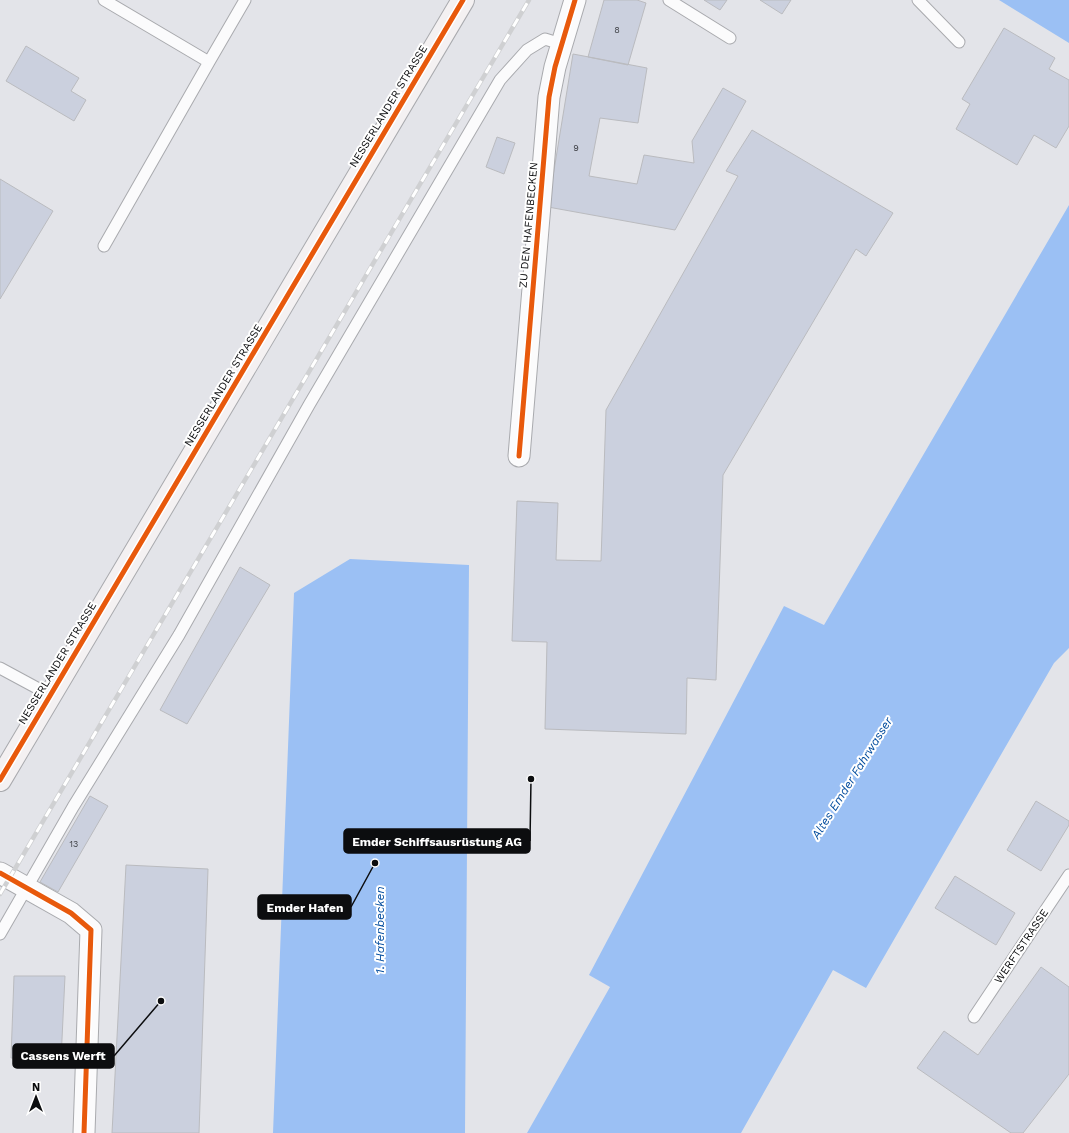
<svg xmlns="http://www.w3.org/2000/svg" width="1069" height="1133" font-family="'Work Sans',sans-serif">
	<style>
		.water { fill: #9bc0f4 }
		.building { fill: #cbd0de; stroke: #babbbf }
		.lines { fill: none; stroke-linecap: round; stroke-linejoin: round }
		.lane-casing { stroke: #a9aaae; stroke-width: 13 }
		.street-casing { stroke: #a9aaae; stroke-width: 23 }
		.secondary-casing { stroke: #a9aaae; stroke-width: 24 }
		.lane { stroke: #fbfbfc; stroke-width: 11 }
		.street { stroke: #fbfbfc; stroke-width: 21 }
		.secondary { stroke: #f4f1f2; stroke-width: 22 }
		.rail-casing { stroke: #cfd0d2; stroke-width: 4.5 }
		.rail { stroke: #fff; stroke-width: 3; stroke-dasharray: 9; stroke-linecap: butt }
		.cycleway-casing { stroke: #fff; stroke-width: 8 }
		.cycleway { stroke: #e8590c; stroke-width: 5 }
		.labels { text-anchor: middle; stroke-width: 4; stroke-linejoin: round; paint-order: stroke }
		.number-label { font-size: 9px; fill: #3d3f44 }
		.street-label { font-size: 11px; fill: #0c0d0f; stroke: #fff }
		.water-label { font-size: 12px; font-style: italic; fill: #004b9d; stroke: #fff }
		.leader { fill: none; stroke: #0c0d0f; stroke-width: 1.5 }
		.callout-dot { fill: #0c0d0f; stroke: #fff; stroke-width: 1.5 }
		.callout { fill: #0c0d0f; stroke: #0c0d0f; stroke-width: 1.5 }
		.callout-label { font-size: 12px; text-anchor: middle; font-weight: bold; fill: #fff }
	</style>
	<rect width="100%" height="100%" fill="#e3e4e9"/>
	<!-- water -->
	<path class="water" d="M 999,0 L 1069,0 L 1069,43 Z
		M 1069,205 L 1069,648 L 1054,663 L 866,988 L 833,970 L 741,1133 L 527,1133 L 610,987 L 589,975 L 784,606 L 824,625 Z
		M 350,559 L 469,565 L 465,1133 L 273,1133 L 294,593 Z"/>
	<!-- building -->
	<path class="building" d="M 604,0 L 637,0 L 646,3 L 628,65 L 588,57 Z
		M 704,0 L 727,0 L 720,10 Z
		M 760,0 L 791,0 L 782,14 Z
		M 1004,28 L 1055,58 L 1049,69 L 1069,80 L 1069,126 L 1056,148 L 1034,135 L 1017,165 L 956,129 L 970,104 L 962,99 Z
		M 26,46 L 79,78 L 71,91 L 86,100 L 74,121 L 6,81 Z
		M 573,54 L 647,68 L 638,123 L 600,118 L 589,176 L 637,184 L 644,155 L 694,163 L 692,141 L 723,88 L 746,101 L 675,230 L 548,207 Z
		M 752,130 L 893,213 L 866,256 L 856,249 L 723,475 L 716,680 L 687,678 L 686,734 L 545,729 L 547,642 L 512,641 L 517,501 L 558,503 L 556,560 L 601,561 L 606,410 L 738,176 L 726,171 Z
		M 497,137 L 515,143 L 504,174 L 486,167 Z
		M 0,179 L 53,211 L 0,299 Z
		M 240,567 L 270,585 L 187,724 L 160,710 Z
		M 90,796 L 108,806 L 58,892 L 40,882 Z
		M 1036,801 L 1069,821 L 1069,825 L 1041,871 L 1007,850 Z
		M 126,865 L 208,869 L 199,1133 L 112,1133 Z
		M 955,876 L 1015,913 L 996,945 L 935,908 Z
		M 1041,967 L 1069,987 L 1069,1074 L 1023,1133 L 1011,1133 L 917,1068 L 944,1031 L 978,1055 Z
		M 14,976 L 65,976 L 61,1060 L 11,1058 Z"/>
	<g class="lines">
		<!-- lane casing -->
		<g class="lane-casing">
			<path id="lane" d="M 104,0 L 209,62 L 104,246
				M 669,0 L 730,38
				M 918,0 L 959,42
				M 209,62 L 245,0
				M 0,668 L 50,695
				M 0,934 L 73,807 L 179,635 L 309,405 L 500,80 L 527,50 L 545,39 L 561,44
				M 974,1017 L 1069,875"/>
		</g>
		<!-- street casing -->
		<g class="street-casing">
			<path id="street" d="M 519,456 L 549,97 L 555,67 L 575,0
				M 0,873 L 71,913 L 91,930 L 84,1133"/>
		</g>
		<!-- secondary casing -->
		<g class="secondary-casing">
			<path id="secondary" d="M 0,780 L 463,0"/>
		</g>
		<!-- lane -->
		<use href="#lane" class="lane"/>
		<!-- street -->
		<use href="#street" class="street"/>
		<!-- secondary -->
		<use href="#secondary" class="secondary"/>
		<!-- rail casing -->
		<g class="rail-casing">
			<path id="rail" d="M 0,894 L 529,0"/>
		</g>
		<!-- rail -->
		<use href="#rail" class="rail"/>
		<!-- cycleway casing -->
		<g class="cycleway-casing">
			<path id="cycleway" d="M 519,456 L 549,97 L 555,67 L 575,0
				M 0,780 L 463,0
				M 0,873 L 71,913 L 91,930 L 84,1133"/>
		</g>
		<!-- cycleway -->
		<use href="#cycleway" class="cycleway"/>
	</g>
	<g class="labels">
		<!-- number labels -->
		<g class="number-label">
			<text x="617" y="33">8</text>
			<text x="576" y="151">9</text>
			<text x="74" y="847">13</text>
		</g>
		<!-- street labels -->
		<g class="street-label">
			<text transform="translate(388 106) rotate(-59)" y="4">NESSERLANDER STRASSE</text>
			<text transform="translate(528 225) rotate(-85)" y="4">ZU DEN HAFENBECKEN</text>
			<text transform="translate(223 385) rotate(-59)" y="4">NESSERLANDER STRASSE</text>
			<text transform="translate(57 663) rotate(-59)" y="4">NESSERLANDER STRASSE</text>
			<text transform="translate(1021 946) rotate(-56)" y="4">WERFTSTRASSE</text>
		</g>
		<!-- water labels -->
		<g class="water-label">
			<text transform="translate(852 778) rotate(-58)" y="4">Altes Emder Fahrwasser</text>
			<text transform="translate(380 930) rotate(-90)" y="4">1. Hafenbecken</text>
		</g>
	</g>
	<!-- callouts -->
	<path class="leader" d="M531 779L530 841M375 863L351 907M161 1001L114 1056"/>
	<g class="callout-dot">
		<circle cx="531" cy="779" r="4"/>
		<circle cx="375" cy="863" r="4"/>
		<circle cx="161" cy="1001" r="4"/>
	</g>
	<g class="callout">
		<rect x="344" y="829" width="186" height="24" rx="4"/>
		<rect x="258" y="895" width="93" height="24" rx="4"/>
		<rect x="13" y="1044" width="101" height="24" rx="4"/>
	</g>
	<g class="callout-label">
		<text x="437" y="846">Emder Schiffsausrüstung AG</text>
		<text x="305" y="912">Emder Hafen</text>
		<text x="63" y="1060">Cassens Werft</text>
	</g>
	<!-- north arrow -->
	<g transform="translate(36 1097)" stroke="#ffffff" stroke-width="3" paint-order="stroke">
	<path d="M0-3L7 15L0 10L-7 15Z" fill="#0c0d0f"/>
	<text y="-6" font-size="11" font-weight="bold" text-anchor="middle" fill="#0c0d0f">N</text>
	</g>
</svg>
